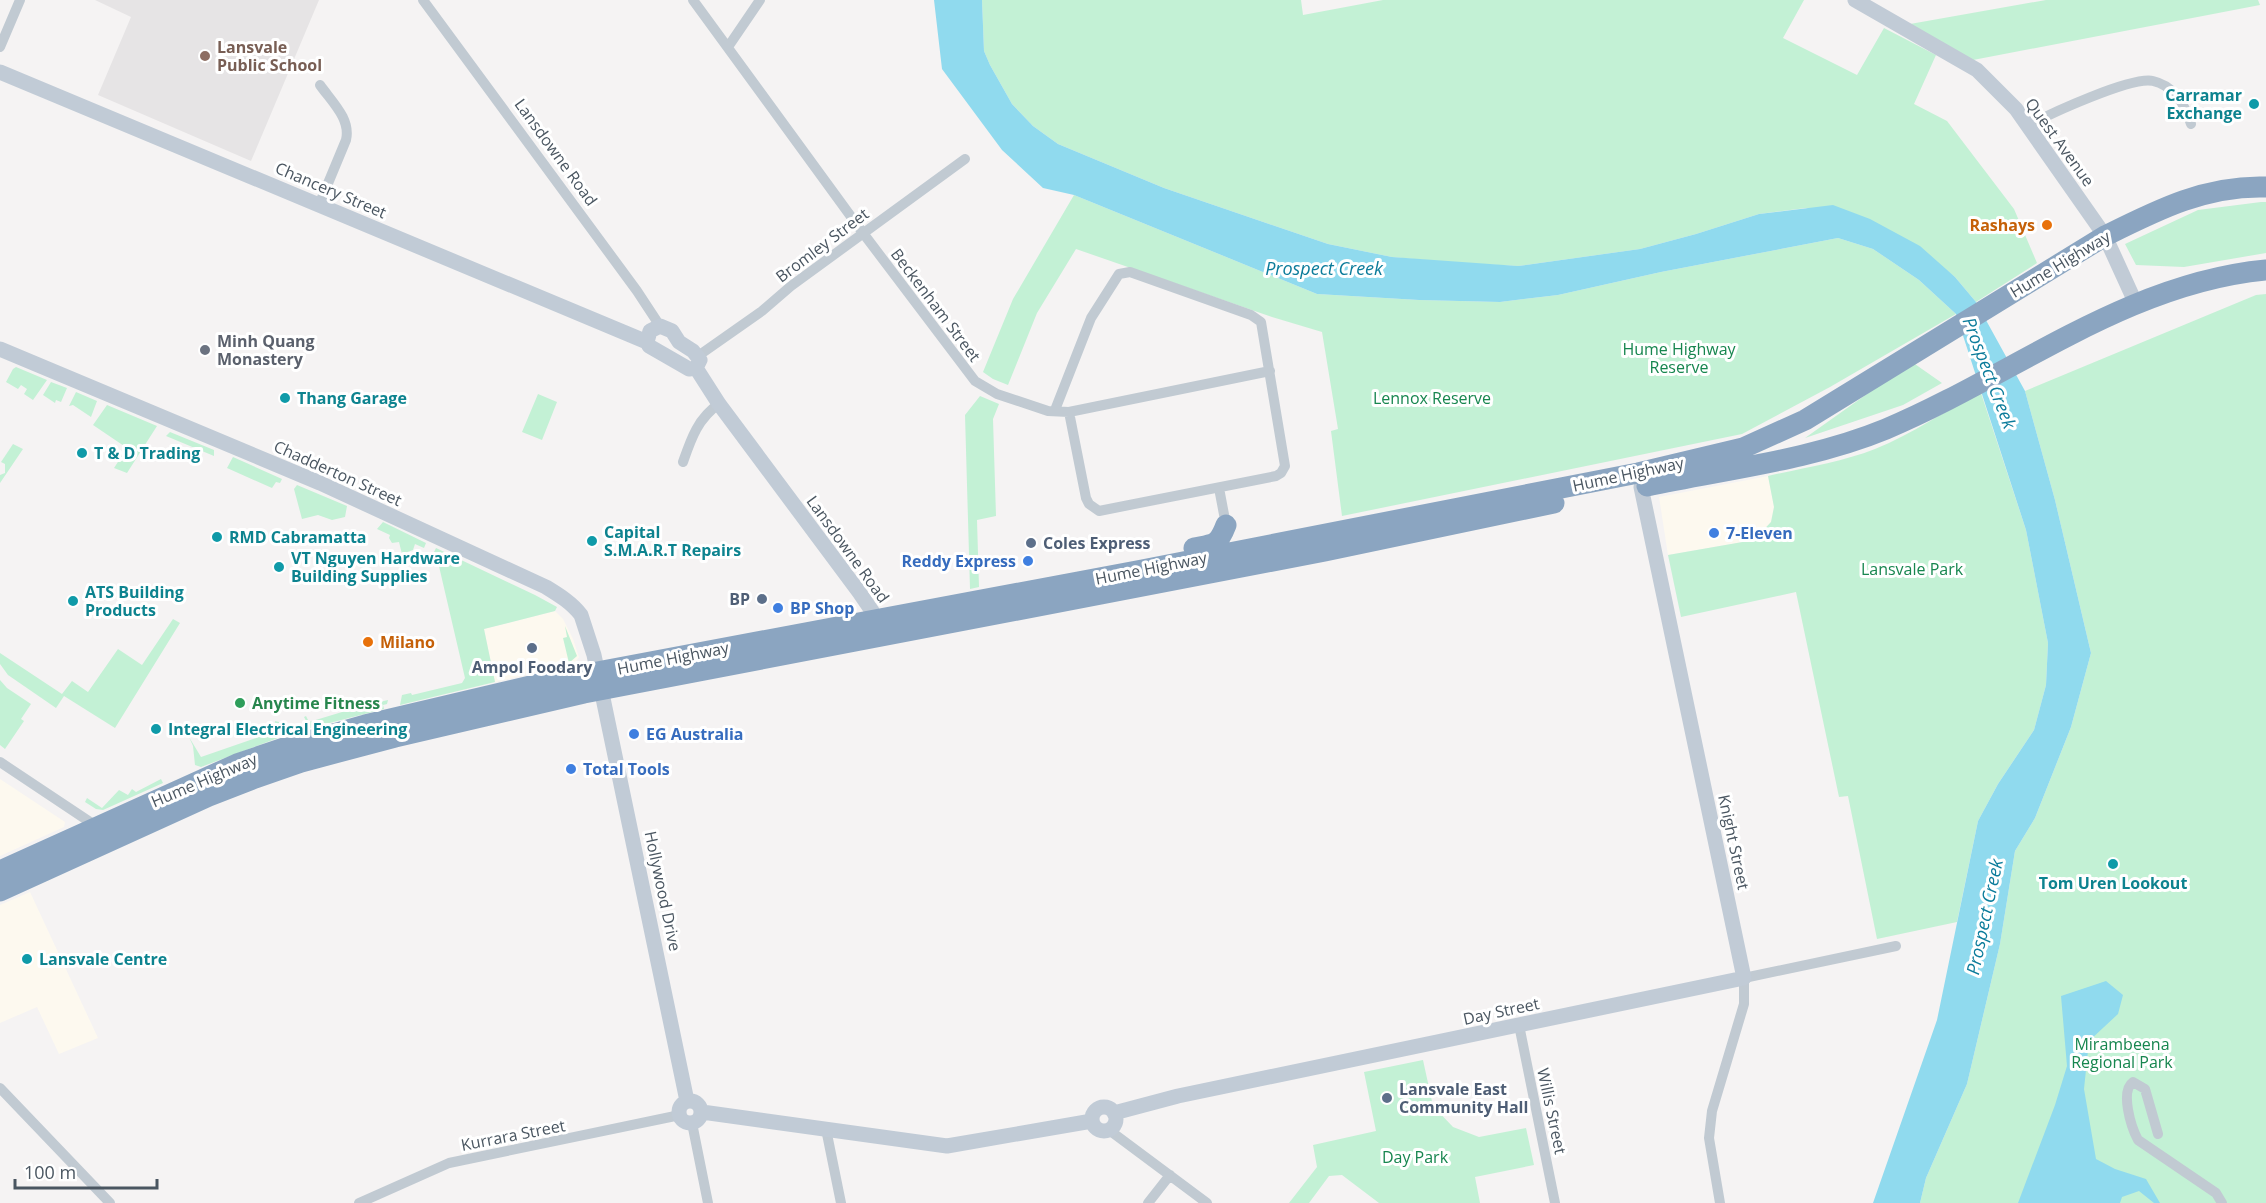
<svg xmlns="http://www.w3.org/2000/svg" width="2266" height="1203" font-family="'Open Sans',sans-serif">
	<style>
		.commercial { fill: #fdf9ef }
		.education { fill: #e6e4e5 }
		.green { fill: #c3f1d5 }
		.water { fill: #90daee }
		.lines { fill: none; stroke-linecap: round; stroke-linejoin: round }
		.street { stroke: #c1cad2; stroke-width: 10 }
		.secondary { stroke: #c1cbd6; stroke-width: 15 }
		.highway { stroke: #8ba5c1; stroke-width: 21 }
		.education-dot { fill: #8d6e63; stroke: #fff; stroke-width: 2 }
		.culture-dot { fill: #0f9aa8; stroke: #fff; stroke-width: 2 }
		.food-dot { fill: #e8710a; stroke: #fff; stroke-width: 2 }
		.worship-dot { fill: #6b7280; stroke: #fff; stroke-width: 2 }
		.shop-dot { fill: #3f7fe0; stroke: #fff; stroke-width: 2 }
		.service-dot { fill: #5c6f8a; stroke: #fff; stroke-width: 2 }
		.leisure-dot { fill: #2e9e5b; stroke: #fff; stroke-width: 2 }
		.labels { text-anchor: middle; stroke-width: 6; stroke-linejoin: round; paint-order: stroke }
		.education-label { font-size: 16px; font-weight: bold; fill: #785e54; stroke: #fff; text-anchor: start }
		.culture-label { font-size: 16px; font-weight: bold; fill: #0d838f; stroke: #fff; text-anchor: start }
		.street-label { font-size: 16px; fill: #4a5661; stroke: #fff }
		.food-label { font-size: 16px; font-weight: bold; fill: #c56008; stroke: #fff; text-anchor: end }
		.worship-label { font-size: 16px; font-weight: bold; fill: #5b616d; stroke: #fff; text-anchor: start }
		.park-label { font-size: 16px; fill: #17864f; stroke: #fff }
		.shop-label { font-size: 16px; font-weight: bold; fill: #366cbe; stroke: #fff; text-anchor: start }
		.service-label { font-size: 16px; font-weight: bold; fill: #4e5e75; stroke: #fff; text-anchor: start }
		.leisure-label { font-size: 16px; font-weight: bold; fill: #27864d; stroke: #fff; text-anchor: start }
		.water-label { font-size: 18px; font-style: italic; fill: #0c7c9b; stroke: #fff }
	</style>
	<rect width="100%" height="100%" fill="#f5f3f3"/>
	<!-- commercial -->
	<path class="commercial" d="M 1768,476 L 1774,507 L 1771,522 L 1754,540 L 1668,555 L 1659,497 Z
		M 555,611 L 563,619 L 573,639 L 579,657 L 574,664 L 495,682 L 484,629 Z
		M 0,779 L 65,822 L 64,827 L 0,856 Z
		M 30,892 L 98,1038 L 59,1054 L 37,1007 L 0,1023 L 0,905 Z"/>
	<!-- education -->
	<path class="education" d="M 95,0 L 319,0 L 251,161 L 98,95 L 131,17 Z"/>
	<!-- green -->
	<path class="green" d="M 982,0 L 1301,0 L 1303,15 L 1383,0 L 1804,0 L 1783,38 L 1857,75 L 1884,28 L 1936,55 L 1914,104 L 1947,121 L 2014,209 L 2037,263 L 1976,302 L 1955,277 L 1940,265 L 1806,208 L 1759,214 L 1696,234 L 1640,249 L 1518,266 L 1458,263 L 1392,257 L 1328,244 L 1164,188 L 1058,144 L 1033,126 L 1012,104 L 990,65 L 984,51 Z
		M 2046,0 L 2258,0 L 2260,5 L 1973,60 L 1910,24 Z
		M 1074,195 L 1317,294 L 1419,300 L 1500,302 L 1558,295 L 1661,272 L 1838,238 L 1873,249 L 1919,280 L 1956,314 L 1830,387 L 1742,434 L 1342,516 L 1331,431 L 1338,429 L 1322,332 L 1272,317 L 1076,249 L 1037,313 L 1008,385 L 993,379 L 983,372 L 1013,299 Z
		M 2261,202 L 2266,202 L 2266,253 L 2184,267 L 2136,265 L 2125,244 L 2198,210 Z
		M 2266,294 L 2266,1203 L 1920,1203 L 1926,1178 L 1967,1084 L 2000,944 L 2015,851 L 2035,818 L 2071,727 L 2091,653 L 2055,500 L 2025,391 L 2256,295 Z
		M 1912,362 L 1942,383 L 1903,405 L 1805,438 Z
		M 16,367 L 47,380 L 33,400 L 24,394 L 27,389 L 21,385 L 18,389 L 6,382 L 13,369 Z
		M 51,382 L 67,388 L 61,402 L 56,400 L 55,403 L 43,395 Z
		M 76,392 L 97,401 L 91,417 L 73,405 L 69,406 Z
		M 1981,393 L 2026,530 L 2048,643 L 2046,685 L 2034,730 L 1998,784 L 1978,821 L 1957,922 L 1877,939 L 1848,796 L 1839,797 L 1796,592 L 1681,617 L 1668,555 L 1754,540 L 1771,522 L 1774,507 L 1768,476 C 1803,468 1842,462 1875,449 C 1913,434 1945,410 1981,393 Z
		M 538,394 L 557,402 L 542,440 L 522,432 Z
		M 980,396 L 999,404 L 993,419 L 996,516 L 977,520 L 979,587 L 970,589 L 965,415 Z
		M 107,405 L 157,426 L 127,473 L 114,468 L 127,448 L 93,425 Z
		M 170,432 L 214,450 L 214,456 L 166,436 Z
		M 13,444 L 23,449 L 0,483 L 0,475 L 5,473 L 5,464 L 1,462 Z
		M 233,457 L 282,479 L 280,483 L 276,482 L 272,488 L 227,468 Z
		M 297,485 L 347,506 L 345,517 L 332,520 L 318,515 L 302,519 L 294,489 Z
		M 383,522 L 426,543 L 424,548 L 415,544 L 413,550 L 402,554 L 399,542 L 392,543 L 389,538 L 390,535 L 377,529 Z
		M 436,548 L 535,595 L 557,607 L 555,611 L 484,629 L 495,682 L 400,705 L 402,695 L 411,693 L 412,695 L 462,683 L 465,678 L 438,562 L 441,556 L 434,552 Z
		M 173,619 L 180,623 L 115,728 L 64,696 L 56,708 L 8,675 L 0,664 L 0,653 L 62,694 L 72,681 L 88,692 L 118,649 L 142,665 Z
		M 565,626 L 577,656 L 569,663 L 563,638 L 567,637 Z
		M 0,680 L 7,688 L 31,704 L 21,719 L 24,721 L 5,749 L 0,745 Z
		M 388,700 L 387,704 L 383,705 L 384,709 L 310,728 L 304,717 L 306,716 L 309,722 L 352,709 L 352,701 L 354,708 Z
		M 275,721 L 279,722 L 278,738 L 201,767 L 195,765 L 193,746 L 189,737 L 201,757 L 276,731 Z
		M 161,779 L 163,783 L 103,810 L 96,809 L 85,802 L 87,798 L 102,808 L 119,790 L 128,795 L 132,789 L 136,792 Z
		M 1423,1060 L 1433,1106 L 1453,1127 L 1479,1137 L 1526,1128 L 1534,1165 L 1475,1177 L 1480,1203 L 1379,1203 L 1342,1175 L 1329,1176 L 1309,1203 L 1289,1203 L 1317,1167 L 1313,1145 L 1376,1131 L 1364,1072 Z"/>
	<!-- water -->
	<path class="water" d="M 934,0 L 982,0 L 984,51 L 990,65 L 1012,104 L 1033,126 L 1058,144 L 1164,188 L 1328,244 L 1392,257 L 1518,266 L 1640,249 L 1696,234 L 1759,214 L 1833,205 L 1870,219 L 1920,246 L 1955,277 L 1976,302 L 2025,391 L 2055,500 L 2091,653 L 2071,727 L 2035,818 L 2015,851 L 2000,944 L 1967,1084 L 1926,1178 L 1920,1203 L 1873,1203 L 1937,1020 L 1978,821 L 1998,784 L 2034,730 L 2046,685 L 2048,643 L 2026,530 L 1956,314 L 1919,280 L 1873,249 L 1838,238 L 1661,272 L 1558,295 L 1500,302 L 1419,300 L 1317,294 L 1074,195 L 1043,188 L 1002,150 L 942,69 Z
		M 2106,981 L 2123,995 L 2118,1014 L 2089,1041 L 2084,1089 L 2096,1159 L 2115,1169 L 2146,1179 L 2160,1203 L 2154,1203 L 2139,1191 L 2122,1197 L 2120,1203 L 2018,1203 L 2055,1105 L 2067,1066 L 2061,996 Z"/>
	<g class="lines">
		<!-- street -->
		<path class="street" d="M 423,0 L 637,291 L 660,326
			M 693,0 L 863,233 L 975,381 L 997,394 L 1048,411 L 1069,412 L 1270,371
			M 0,47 L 20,0
			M 728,47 L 760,0
			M 2028,126 C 2049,114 2132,76 2153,81 C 2175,86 2185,105 2191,124
			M 319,205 L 346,140 C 351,119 332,102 320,85
			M 698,356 L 762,311 L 791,286 L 965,159
			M 1055,410 L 1091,318 L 1119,274 L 1130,272 L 1251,315 L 1261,322 L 1285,466 L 1281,473 L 1276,476 L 1099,511 L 1089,504 L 1086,498 L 1069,412
			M 683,462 C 691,439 698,418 719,404
			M 1219,488 L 1226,525
			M 0,762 L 96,826
			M 1519,1025 L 1555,1203
			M 0,1088 L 110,1203
			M 692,1123 L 708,1203
			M 826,1129 L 841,1203
			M 1109,1130 L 1207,1203
			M 2158,1134 L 2145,1089 L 2133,1082 C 2120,1091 2131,1127 2138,1140 L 2216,1193 L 2222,1203
			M 359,1203 L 449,1163 L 680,1115
			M 1148,1203 L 1170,1175
			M 1720,1203 L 1709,1138 L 1712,1111 L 1744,1004 L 1744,978 L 1896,946"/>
		<!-- secondary -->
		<path class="secondary" d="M 1855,0 L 1977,70 L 2016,109 L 2105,236 L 2136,304
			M 0,72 L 647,342
			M 660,326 L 672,331 L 679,342 L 693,351 L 700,360 L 696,368 L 689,369 L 649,346 L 647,342 L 650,331 Z
			M 0,349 L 320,483 L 546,587 C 559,595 572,603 581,615 L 594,655 L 687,1101
			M 696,368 L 719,404 L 859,592 L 872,611 L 878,628
			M679 1112a11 11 0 1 1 22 0a11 11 0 1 1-22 0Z
			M1092 1119a12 12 0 1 1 24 0a12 12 0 1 1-24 0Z
			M 702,1112 L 947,1146 L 1092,1121
			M 1114,1113 L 1178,1096 L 1744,978 L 1641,487"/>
		<!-- highway -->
		<path class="highway" d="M 1647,486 C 1726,469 1811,460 1886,429 C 2012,376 2126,283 2266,270
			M 1194,548 C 1214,544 1218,546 1226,525
			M 0,871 L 237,764 L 284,748 L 365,725 L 560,679 L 1142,570 L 1638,473 L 1743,448 L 1805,420 L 2105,236 C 2157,210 2206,185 2266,187
			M 0,891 L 209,796 L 255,778 L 301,762 L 395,737 L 584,693 L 1325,551 L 1554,503"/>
	</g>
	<!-- markers -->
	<circle class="education-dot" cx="205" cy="56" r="6"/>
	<g class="culture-dot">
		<circle cx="2254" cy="104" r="6"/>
		<circle cx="285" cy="398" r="6"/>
		<circle cx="82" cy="453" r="6"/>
		<circle cx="217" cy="537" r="6"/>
		<circle cx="592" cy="541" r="6"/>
		<circle cx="279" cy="567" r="6"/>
		<circle cx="73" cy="601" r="6"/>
		<circle cx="156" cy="729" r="6"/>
		<circle cx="2113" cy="864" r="6"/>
		<circle cx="27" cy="959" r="6"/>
	</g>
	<g class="food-dot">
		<circle cx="2047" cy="225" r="6"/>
		<circle cx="368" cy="642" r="6"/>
	</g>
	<circle class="worship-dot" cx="205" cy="350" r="6"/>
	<g class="shop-dot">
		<circle cx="1714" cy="533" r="6"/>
		<circle cx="1028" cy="561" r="6"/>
		<circle cx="778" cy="608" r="6"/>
		<circle cx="634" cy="734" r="6"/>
		<circle cx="571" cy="769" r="6"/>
	</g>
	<g class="service-dot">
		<circle cx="1031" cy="543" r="6"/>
		<circle cx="762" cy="599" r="6"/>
		<circle cx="532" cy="648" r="6"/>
		<circle cx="1387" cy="1098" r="6"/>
	</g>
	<circle class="leisure-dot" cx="240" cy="703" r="6"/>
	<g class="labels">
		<!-- education labels -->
		<g class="education-label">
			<text x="217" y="53">Lansvale<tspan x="217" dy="18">Public School</tspan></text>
		</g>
		<!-- culture labels -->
		<g class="culture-label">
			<text x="2242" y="101" text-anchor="end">Carramar<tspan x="2242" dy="18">Exchange</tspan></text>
			<text x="297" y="404">Thang Garage</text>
			<text x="94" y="459">T &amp; D Trading</text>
			<text x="604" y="538">Capital<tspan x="604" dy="18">S.M.A.R.T Repairs</tspan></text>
			<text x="229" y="543">RMD Cabramatta</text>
			<text x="291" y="564">VT Nguyen Hardware<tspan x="291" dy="18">Building Supplies</tspan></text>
			<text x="85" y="598">ATS Building<tspan x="85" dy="18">Products</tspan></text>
			<text x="168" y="735">Integral Electrical Engineering</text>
			<text x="2113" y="889" text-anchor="middle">Tom Uren Lookout</text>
			<text x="39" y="965">Lansvale Centre</text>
		</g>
		<!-- street labels -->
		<g class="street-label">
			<text transform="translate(2060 142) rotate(54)" y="6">Quest Avenue</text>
			<text transform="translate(556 152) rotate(54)" y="6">Lansdowne Road</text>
			<text transform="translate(331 190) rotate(23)" y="6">Chancery Street</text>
			<text transform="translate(822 245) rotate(-37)" y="6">Bromley Street</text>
			<text transform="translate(2060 264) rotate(-31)" y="6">Hume Highway</text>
			<text transform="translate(936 305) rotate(53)" y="6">Beckenham Street</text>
			<text transform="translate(338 473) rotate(24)" y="6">Chadderton Street</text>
			<text transform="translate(1628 474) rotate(-12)" y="6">Hume Highway</text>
			<text transform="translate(848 549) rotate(54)" y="6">Lansdowne Road</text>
			<text transform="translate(1151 568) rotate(-11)" y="6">Hume Highway</text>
			<text transform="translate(673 658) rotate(-11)" y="6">Hume Highway</text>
			<text transform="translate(204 780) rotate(-23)" y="6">Hume Highway</text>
			<text transform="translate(1734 842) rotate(78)" y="6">Knight Street</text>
			<text transform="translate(663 891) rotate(78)" y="6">Hollywood Drive</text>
			<text transform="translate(1501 1011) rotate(-12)" y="6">Day Street</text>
			<text transform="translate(1552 1111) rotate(78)" y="6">Willis Street</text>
			<text transform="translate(513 1135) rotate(-11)" y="6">Kurrara Street</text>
		</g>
		<!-- food labels -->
		<g class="food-label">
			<text x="2035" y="231">Rashays</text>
			<text x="380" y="648" text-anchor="start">Milano</text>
		</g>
		<!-- worship labels -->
		<g class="worship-label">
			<text x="217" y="347">Minh Quang<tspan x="217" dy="18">Monastery</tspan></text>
		</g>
		<!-- park labels -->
		<g class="park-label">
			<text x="1679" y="355">Hume Highway<tspan x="1679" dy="18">Reserve</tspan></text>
			<text x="1432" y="404">Lennox Reserve</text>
			<text x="1912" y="575">Lansvale Park</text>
			<text x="2122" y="1050">Mirambeena<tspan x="2122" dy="18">Regional Park</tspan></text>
			<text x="1415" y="1163">Day Park</text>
		</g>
		<!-- shop labels -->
		<g class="shop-label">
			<text x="1726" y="539">7-Eleven</text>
			<text x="1016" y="567" text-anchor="end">Reddy Express</text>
			<text x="790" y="614">BP Shop</text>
			<text x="646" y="740">EG Australia</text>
			<text x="583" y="775">Total Tools</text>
		</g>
		<!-- service labels -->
		<g class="service-label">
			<text x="1043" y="549">Coles Express</text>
			<text x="750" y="605" text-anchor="end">BP</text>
			<text x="532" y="673" text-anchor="middle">Ampol Foodary</text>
			<text x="1399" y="1095">Lansvale East<tspan x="1399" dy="18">Community Hall</tspan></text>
		</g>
		<!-- leisure labels -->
		<g class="leisure-label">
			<text x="252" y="709">Anytime Fitness</text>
		</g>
		<!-- water labels -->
		<g class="water-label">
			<text x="1324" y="275">Prospect Creek</text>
			<text transform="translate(1989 373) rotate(69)" y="6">Prospect Creek</text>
			<text transform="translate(1985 917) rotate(-78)" y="6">Prospect Creek</text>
		</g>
	</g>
	<!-- scale -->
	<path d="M15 1179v9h142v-9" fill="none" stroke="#4a5661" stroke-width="3"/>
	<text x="24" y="1179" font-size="18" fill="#4a5661" stroke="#ffffff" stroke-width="4.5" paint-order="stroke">100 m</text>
</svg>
